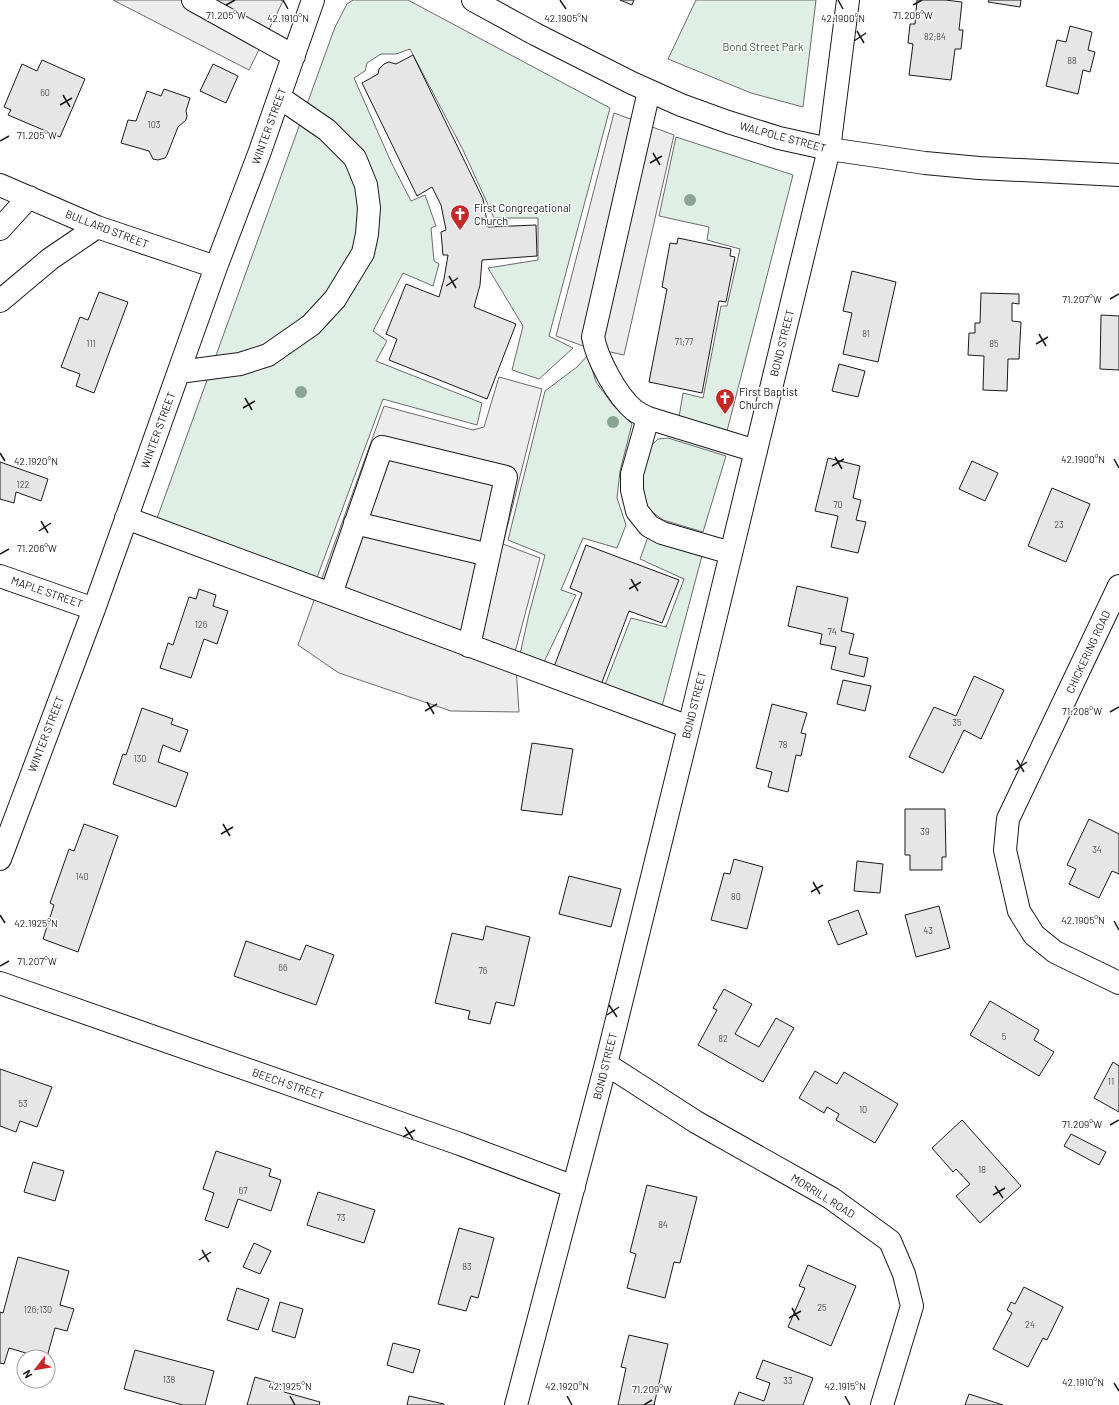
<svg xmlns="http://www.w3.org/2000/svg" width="1119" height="1405" font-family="Barlow,sans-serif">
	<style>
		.green { fill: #e0efe3; stroke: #6a6a6a }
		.parking { fill: #ededed; stroke: #6a6a6a }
		.building { fill: #e6e6e6; stroke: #1a1a1a }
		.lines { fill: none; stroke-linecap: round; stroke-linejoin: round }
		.minor-casing { stroke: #1a1a1a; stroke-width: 24 }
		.major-casing { stroke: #1a1a1a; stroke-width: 24 }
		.minor { stroke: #fff; stroke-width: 22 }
		.major { stroke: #fff; stroke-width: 22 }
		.tree { fill: #8aa48f }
		.ticks { fill: none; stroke: #1a1a1a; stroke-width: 1.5 }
		.labels { text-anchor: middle; stroke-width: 3; stroke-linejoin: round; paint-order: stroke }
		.number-label { font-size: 9px; fill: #4d4d4d }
		.park-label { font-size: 11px; fill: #2b5a34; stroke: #fff }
		.street-label { font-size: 11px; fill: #1a1a1a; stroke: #fff }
		.poi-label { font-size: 11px; fill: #1a1a1a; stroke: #fff; text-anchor: start }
		.ticks-label { font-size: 10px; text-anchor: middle; fill: #1a1a1a; stroke: #fff; stroke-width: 3; stroke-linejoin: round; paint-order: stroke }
	</style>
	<rect width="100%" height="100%" fill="#fff"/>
	<!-- green -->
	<path class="green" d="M 353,0 L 408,0 L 610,108 L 549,336 L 573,348 L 539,379 L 512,370 L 523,326 L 488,268 L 538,260 L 538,218 L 494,218 L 463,150 L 410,49 L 396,54 L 381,54 L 367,63 L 365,71 L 354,78 L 391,162 L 411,201 L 425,195 L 436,226 L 431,228 L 434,261 L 439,264 L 433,286 L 403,273 L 373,331 L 387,341 L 376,361 L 482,403 L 477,425 L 383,399 L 315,583 L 156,521 L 335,27 L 347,4 Z
		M 696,0 L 816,0 L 803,107 L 751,93 L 668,59 Z
		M 676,137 L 793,175 L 727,431 L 679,417 L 683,393 L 703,398 L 721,306 L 727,306 L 740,249 L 707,240 L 709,227 L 659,216 Z
		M 588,355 L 596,382 L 613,405 L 632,424 L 620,471 L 617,498 L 626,525 L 617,548 L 583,538 L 561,590 L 576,595 L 544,662 L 520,654 L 529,614 L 545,555 L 508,540 L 545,391 L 577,367 Z
		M 668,438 L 726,456 L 703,532 L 663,520 L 651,511 L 645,502 L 641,492 L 642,474 L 650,447 L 658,439 Z
		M 648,537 L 703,552 L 661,710 L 603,690 L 631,618 L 666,627 L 684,579 L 640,559 Z"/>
	<!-- parking -->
	<path class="parking" d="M 113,0 L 280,0 L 283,1 L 249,70 Z
		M 614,113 L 674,135 L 624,355 L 583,346 L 556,336 Z
		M 499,377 L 542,389 L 503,544 L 540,558 L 515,652 L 519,712 L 451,711 L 339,673 L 298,645 L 384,406 L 473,430 L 484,427 Z"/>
	<!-- building -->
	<path class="building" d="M 620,0 L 634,0 L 632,5 Z
		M 917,0 L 945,0 L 962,2 L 959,30 L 963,30 L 961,49 L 955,49 L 951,80 L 909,75 L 913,44 L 908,43 L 910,24 L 915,24 Z
		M 989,0 L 1021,0 L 1020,7 L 988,2 Z
		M 1070,26 L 1092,32 L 1088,50 L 1095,52 L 1090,72 L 1083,70 L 1078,94 L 1046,86 L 1057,40 L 1066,42 Z
		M 413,55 L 483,199 L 488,227 L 536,225 L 537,256 L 482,260 L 480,285 L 474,307 L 516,324 L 487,399 L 389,360 L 397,339 L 386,334 L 406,284 L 439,297 L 444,279 L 448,255 L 443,255 L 441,232 L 446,230 L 441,205 L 432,187 L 417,196 L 362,83 L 378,74 L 379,69 L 384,64 L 389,62 L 396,64 Z
		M 42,60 L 85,79 L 60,137 L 8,115 L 11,110 L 4,107 L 22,64 L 37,71 Z
		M 213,64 L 238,76 L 226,103 L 200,91 Z
		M 164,89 L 190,98 L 186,111 L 187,116 L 186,120 L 178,127 L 167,155 L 165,158 L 158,160 L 153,159 L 149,151 L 121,143 L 128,120 L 136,121 L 147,91 L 161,96 Z
		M 678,238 L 731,249 L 730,256 L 735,257 L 726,302 L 719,301 L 702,393 L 649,382 L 667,289 L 662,287 L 670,243 L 677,244 Z
		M 852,271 L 896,282 L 878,362 L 843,354 L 852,313 L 843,311 Z
		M 99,292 L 128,302 L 94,393 L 76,386 L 80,374 L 61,367 L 80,317 L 88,320 Z
		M 981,293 L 1019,294 L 1019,304 L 1012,303 L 1012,321 L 1021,322 L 1019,359 L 1008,359 L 1007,391 L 983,390 L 984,356 L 968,355 L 969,333 L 975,333 L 975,323 L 980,323 Z
		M 1101,315 L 1119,316 L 1119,370 L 1100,369 Z
		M 839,364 L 865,371 L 858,397 L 832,391 Z
		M 828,458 L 860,466 L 853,498 L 861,500 L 856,520 L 866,522 L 858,553 L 831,547 L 838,516 L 815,511 Z
		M 972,461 L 998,473 L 985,501 L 959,489 Z
		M 0,462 L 48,479 L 41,501 L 16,492 L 14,503 L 0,499 Z
		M 1052,488 L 1090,504 L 1066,562 L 1028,546 Z
		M 586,545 L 679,580 L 662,623 L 629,611 L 599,690 L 552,672 L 582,593 L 570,588 Z
		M 797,586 L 848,598 L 841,631 L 854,634 L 849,654 L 868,658 L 864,677 L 831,669 L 836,647 L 820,644 L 822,634 L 788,626 Z
		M 199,589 L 216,595 L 213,606 L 228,611 L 217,644 L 204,639 L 191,678 L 160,668 L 168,643 L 173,645 L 189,597 L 196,599 Z
		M 974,676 L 1004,690 L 981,739 L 964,730 L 943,773 L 909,757 L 934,707 L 956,716 Z
		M 843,680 L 871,686 L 865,711 L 837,704 Z
		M 772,704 L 807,713 L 801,733 L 806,734 L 801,756 L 796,755 L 788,792 L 768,787 L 772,772 L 756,768 Z
		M 142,708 L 173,719 L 171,724 L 188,730 L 180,752 L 163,745 L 158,762 L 188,773 L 176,807 L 113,784 L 123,754 L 126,755 Z
		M 532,743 L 573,749 L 562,815 L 521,810 Z
		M 905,809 L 945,809 L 946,857 L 942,857 L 942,870 L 910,870 L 910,855 L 905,855 Z
		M 1089,819 L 1119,834 L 1119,874 L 1112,871 L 1099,898 L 1069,884 L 1076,869 L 1067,865 Z
		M 84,824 L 118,836 L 78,952 L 43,939 L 54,905 L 50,903 L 69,849 L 74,851 Z
		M 734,859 L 763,867 L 747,929 L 711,920 L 724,873 L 730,874 Z
		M 857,861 L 883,864 L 880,893 L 854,891 Z
		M 569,876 L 621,889 L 611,927 L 559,914 Z
		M 939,906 L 950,948 L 916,957 L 905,915 Z
		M 858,910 L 867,934 L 838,945 L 828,921 Z
		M 486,926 L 530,937 L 514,1006 L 496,1002 L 490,1024 L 468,1019 L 470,1011 L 435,1003 L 452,933 L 483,940 Z
		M 246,941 L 300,960 L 306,945 L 334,955 L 316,1005 L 234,976 Z
		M 724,989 L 752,1004 L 735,1034 L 759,1047 L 776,1018 L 794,1028 L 763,1082 L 698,1045 L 717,1010 L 713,1008 Z
		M 990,1001 L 1039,1030 L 1034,1040 L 1054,1052 L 1039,1076 L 970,1035 Z
		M 1113,1062 L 1119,1066 L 1119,1112 L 1094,1098 Z
		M 0,1069 L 52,1087 L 37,1127 L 20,1121 L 16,1132 L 0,1126 Z
		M 815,1071 L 837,1084 L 844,1072 L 898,1104 L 875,1143 L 836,1120 L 839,1114 L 827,1107 L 824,1113 L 799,1098 Z
		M 962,1120 L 1021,1186 L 980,1223 L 956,1196 L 970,1184 L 956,1169 L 953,1172 L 932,1148 Z
		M 1071,1134 L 1106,1152 L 1099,1165 L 1064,1146 Z
		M 216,1151 L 271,1169 L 269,1176 L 281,1180 L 271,1211 L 238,1199 L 228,1228 L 205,1220 L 214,1193 L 203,1189 Z
		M 33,1162 L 64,1171 L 55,1201 L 24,1192 Z
		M 647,1185 L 697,1197 L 680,1263 L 674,1262 L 665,1298 L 627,1288 L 636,1254 L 630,1252 Z
		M 318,1192 L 375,1210 L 364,1243 L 307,1225 Z
		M 459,1228 L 494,1238 L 478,1298 L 471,1296 L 466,1311 L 438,1304 Z
		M 254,1243 L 271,1251 L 260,1274 L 243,1267 Z
		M 18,1257 L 69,1271 L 60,1305 L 74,1309 L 67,1331 L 55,1328 L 47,1357 L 39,1357 L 9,1348 L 4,1364 L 0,1363 L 0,1312 L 3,1313 Z
		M 808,1265 L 856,1286 L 831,1346 L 788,1327 L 805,1288 L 799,1286 Z
		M 1024,1287 L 1063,1307 L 1047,1340 L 1043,1338 L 1028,1367 L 993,1349 L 1012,1313 L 1007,1310 L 1011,1302 L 1015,1304 Z
		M 237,1288 L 269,1299 L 258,1330 L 227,1320 Z
		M 280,1302 L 303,1309 L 295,1338 L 272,1331 Z
		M 629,1335 L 668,1344 L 654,1405 L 618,1405 L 626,1368 L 621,1367 Z
		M 393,1343 L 420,1350 L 413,1373 L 387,1365 Z
		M 135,1350 L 214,1371 L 205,1405 L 183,1405 L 124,1389 Z
		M 763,1360 L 813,1378 L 803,1405 L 734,1405 L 739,1392 L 764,1401 L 770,1383 L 756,1378 Z
		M 255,1377 L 286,1386 L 284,1392 L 320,1402 L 319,1405 L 247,1405 Z
		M 969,1394 L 1003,1405 L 965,1405 Z
		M 409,1396 L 444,1404 L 444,1405 L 407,1405 Z"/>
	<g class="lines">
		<!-- minor casing -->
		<g class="minor-casing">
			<path id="minor" d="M 193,0 L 294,56
				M 649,91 L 593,337 C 597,359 617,396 634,410 C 638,413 644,416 648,418 L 756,451
				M 0,185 L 97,227 L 216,267
				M 0,229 L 29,197
				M 0,301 L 50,259 L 97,227
				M 179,372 L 240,364 L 268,355 L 311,325 L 335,299 L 363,253 L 367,234 L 369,208 L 366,185 L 355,158 L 327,130 L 279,97
				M 648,418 L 632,474 L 632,490 L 637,511 L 649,526 L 662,533 L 731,553
				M 126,518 L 689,727
				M 355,523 L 489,555
				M 0,576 L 94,609
				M 1119,586 L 1008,819 L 1005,850 L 1019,911 L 1034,935 L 1055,952 L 1119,983
				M 331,594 L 382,447 L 506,477 L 469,646
				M 0,859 L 94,609 L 216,267 L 259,154 L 313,0
				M 0,983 L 460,1144 L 574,1187
				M 606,1064 L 696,1122 L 831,1198 L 890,1241 L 904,1274 L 912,1306 L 882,1405
				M 516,1405 L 606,1064 L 689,727 L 829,149 L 848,0"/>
		</g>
		<!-- major casing -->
		<g class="major-casing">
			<path id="major" d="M 473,0 L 535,34 L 632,83 L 681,105 L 728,122 L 779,138 L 829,149 L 925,163 L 979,168 L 1119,175"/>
		</g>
		<!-- minor -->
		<use href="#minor" class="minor"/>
		<!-- major -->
		<use href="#major" class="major"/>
	</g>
	<!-- trees -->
	<g class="tree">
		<circle cx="690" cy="200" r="6"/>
		<circle cx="301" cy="392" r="6"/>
		<circle cx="613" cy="422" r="6"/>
	</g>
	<!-- ticks -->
	<path class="ticks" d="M 283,0 L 288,9M 560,0 L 566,9M 838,0 L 843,9M 226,5 L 235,0M 913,5 L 922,0M 857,31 L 864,43M 854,41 L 866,33M 63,95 L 70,107M 60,105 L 72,98M 0,141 L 9,136M 653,153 L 660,165M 650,163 L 662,156M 449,276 L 456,288M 446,286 L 458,278M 1110,299 L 1119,294M 1039,334 L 1046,346M 1036,344 L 1048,337M 245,398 L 252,410M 243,408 L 255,401M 0,453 L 5,461M 835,457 L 842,469M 1114,459 L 1119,468M 832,466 L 844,459M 41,521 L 48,533M 39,531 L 51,523M 0,554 L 9,549M 631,579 L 638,591M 629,589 L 641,582M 427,702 L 434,714M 425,711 L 437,704M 1110,712 L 1119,707M 1017,760 L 1024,772M 1015,770 L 1027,762M 223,824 L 230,836M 221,834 L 233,827M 813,882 L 820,894M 811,892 L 823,885M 0,915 L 5,923M 1114,921 L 1119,930M 0,966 L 9,961M 609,1005 L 617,1017M 607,1015 L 619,1007M 1110,1125 L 1119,1120M 405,1127 L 413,1139M 403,1137 L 415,1130M 995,1186 L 1003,1198M 993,1195 L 1005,1188M 202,1250 L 209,1262M 199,1260 L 211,1252M 792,1308 L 799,1320M 789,1318 L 801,1311M 1114,1383 L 1119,1391M 290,1396 L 295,1405M 567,1396 L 572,1405M 845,1396 L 850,1405M 644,1405 L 652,1400"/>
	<!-- icons -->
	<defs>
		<g id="church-pin" transform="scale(1)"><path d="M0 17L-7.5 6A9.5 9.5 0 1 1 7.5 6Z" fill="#c62828" stroke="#fff"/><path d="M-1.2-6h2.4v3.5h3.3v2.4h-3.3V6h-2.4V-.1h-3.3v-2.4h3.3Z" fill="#fff"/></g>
	</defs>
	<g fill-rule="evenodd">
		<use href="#church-pin" x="460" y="214"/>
		<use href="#church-pin" x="725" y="398"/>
	</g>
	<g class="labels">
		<!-- number labels -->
		<g class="number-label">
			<text x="935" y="40">82;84</text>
			<text x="1072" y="64">88</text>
			<text x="45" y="96">60</text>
			<text x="154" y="128">103</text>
			<text x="866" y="337">81</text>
			<text x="684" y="345">71;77</text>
			<text x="91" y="347">111</text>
			<text x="994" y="347">85</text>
			<text x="23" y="488">122</text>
			<text x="838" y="508">70</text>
			<text x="1059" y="528">23</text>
			<text x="201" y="628">126</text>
			<text x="832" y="635">74</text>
			<text x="957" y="726">35</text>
			<text x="783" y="748">78</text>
			<text x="140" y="762">130</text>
			<text x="925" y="835">39</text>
			<text x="1097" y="853">34</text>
			<text x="82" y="880">140</text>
			<text x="736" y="900">80</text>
			<text x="928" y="934">43</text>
			<text x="283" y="971">66</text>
			<text x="483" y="974">76</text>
			<text x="1004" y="1040">5</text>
			<text x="723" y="1042">82</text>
			<text x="1111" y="1085">11</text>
			<text x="23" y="1107">53</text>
			<text x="863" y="1113">10</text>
			<text x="982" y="1173">18</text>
			<text x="243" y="1194">67</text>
			<text x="341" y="1221">73</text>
			<text x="663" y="1228">84</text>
			<text x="467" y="1270">83</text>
			<text x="822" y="1311">25</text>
			<text x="38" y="1313">126;130</text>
			<text x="1030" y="1328">24</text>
			<text x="169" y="1383">138</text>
			<text x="788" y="1384">33</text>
		</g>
		<!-- park labels -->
		<g class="park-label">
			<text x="763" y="51">Bond Street Park</text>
		</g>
		<!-- street labels -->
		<g class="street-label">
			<text transform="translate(269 126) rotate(-70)" y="4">WINTER STREET</text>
			<text transform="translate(783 137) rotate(15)" y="4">WALPOLE STREET</text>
			<text transform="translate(107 229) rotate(21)" y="4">BULLARD STREET</text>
			<text transform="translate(782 343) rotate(-76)" y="4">BOND STREET</text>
			<text transform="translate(158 430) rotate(-70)" y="4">WINTER STREET</text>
			<text transform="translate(47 592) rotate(19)" y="4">MAPLE STREET</text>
			<text transform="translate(1088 652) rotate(-65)" y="4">CHICKERING ROAD</text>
			<text transform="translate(694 705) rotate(-76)" y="4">BOND STREET</text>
			<text transform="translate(46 734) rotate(-69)" y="4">WINTER STREET</text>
			<text transform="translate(605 1066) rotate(-76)" y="4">BOND STREET</text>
			<text transform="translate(288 1084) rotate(19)" y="4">BEECH STREET</text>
			<text transform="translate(823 1196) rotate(32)" y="4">MORRILL ROAD</text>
		</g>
		<!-- poi labels -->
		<g class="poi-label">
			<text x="474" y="212">First Congregational<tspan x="474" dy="13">Church</tspan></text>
			<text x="739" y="396">First Baptist<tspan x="739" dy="13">Church</tspan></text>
		</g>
	</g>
	<g class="ticks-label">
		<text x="226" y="19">71.205°W</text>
		<text x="913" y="19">71.206°W</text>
		<text x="288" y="22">42.1910°N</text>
		<text x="843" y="22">42.1900°N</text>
		<text x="566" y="22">42.1905°N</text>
		<text x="37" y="139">71.205°W</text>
		<text x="1082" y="303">71.207°W</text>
		<text x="1083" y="463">42.1900°N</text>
		<text x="36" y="465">42.1920°N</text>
		<text x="37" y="552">71.206°W</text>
		<text x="1082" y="715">71.208°W</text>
		<text x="1083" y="924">42.1905°N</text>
		<text x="36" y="927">42.1925°N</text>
		<text x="37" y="965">71.207°W</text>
		<text x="1082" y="1128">71.209°W</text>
		<text x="1083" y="1386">42.1910°N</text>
		<text x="290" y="1390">42.1925°N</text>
		<text x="567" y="1390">42.1920°N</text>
		<text x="845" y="1390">42.1915°N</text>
		<text x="652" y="1393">71.209°W</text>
	</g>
	<!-- north arrow -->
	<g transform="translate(36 1369) rotate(239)"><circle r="19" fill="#ffffff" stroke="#a3a3a3"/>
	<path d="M0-3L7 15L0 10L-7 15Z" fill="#c62828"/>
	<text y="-6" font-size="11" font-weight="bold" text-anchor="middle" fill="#1a1a1a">N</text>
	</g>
</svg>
